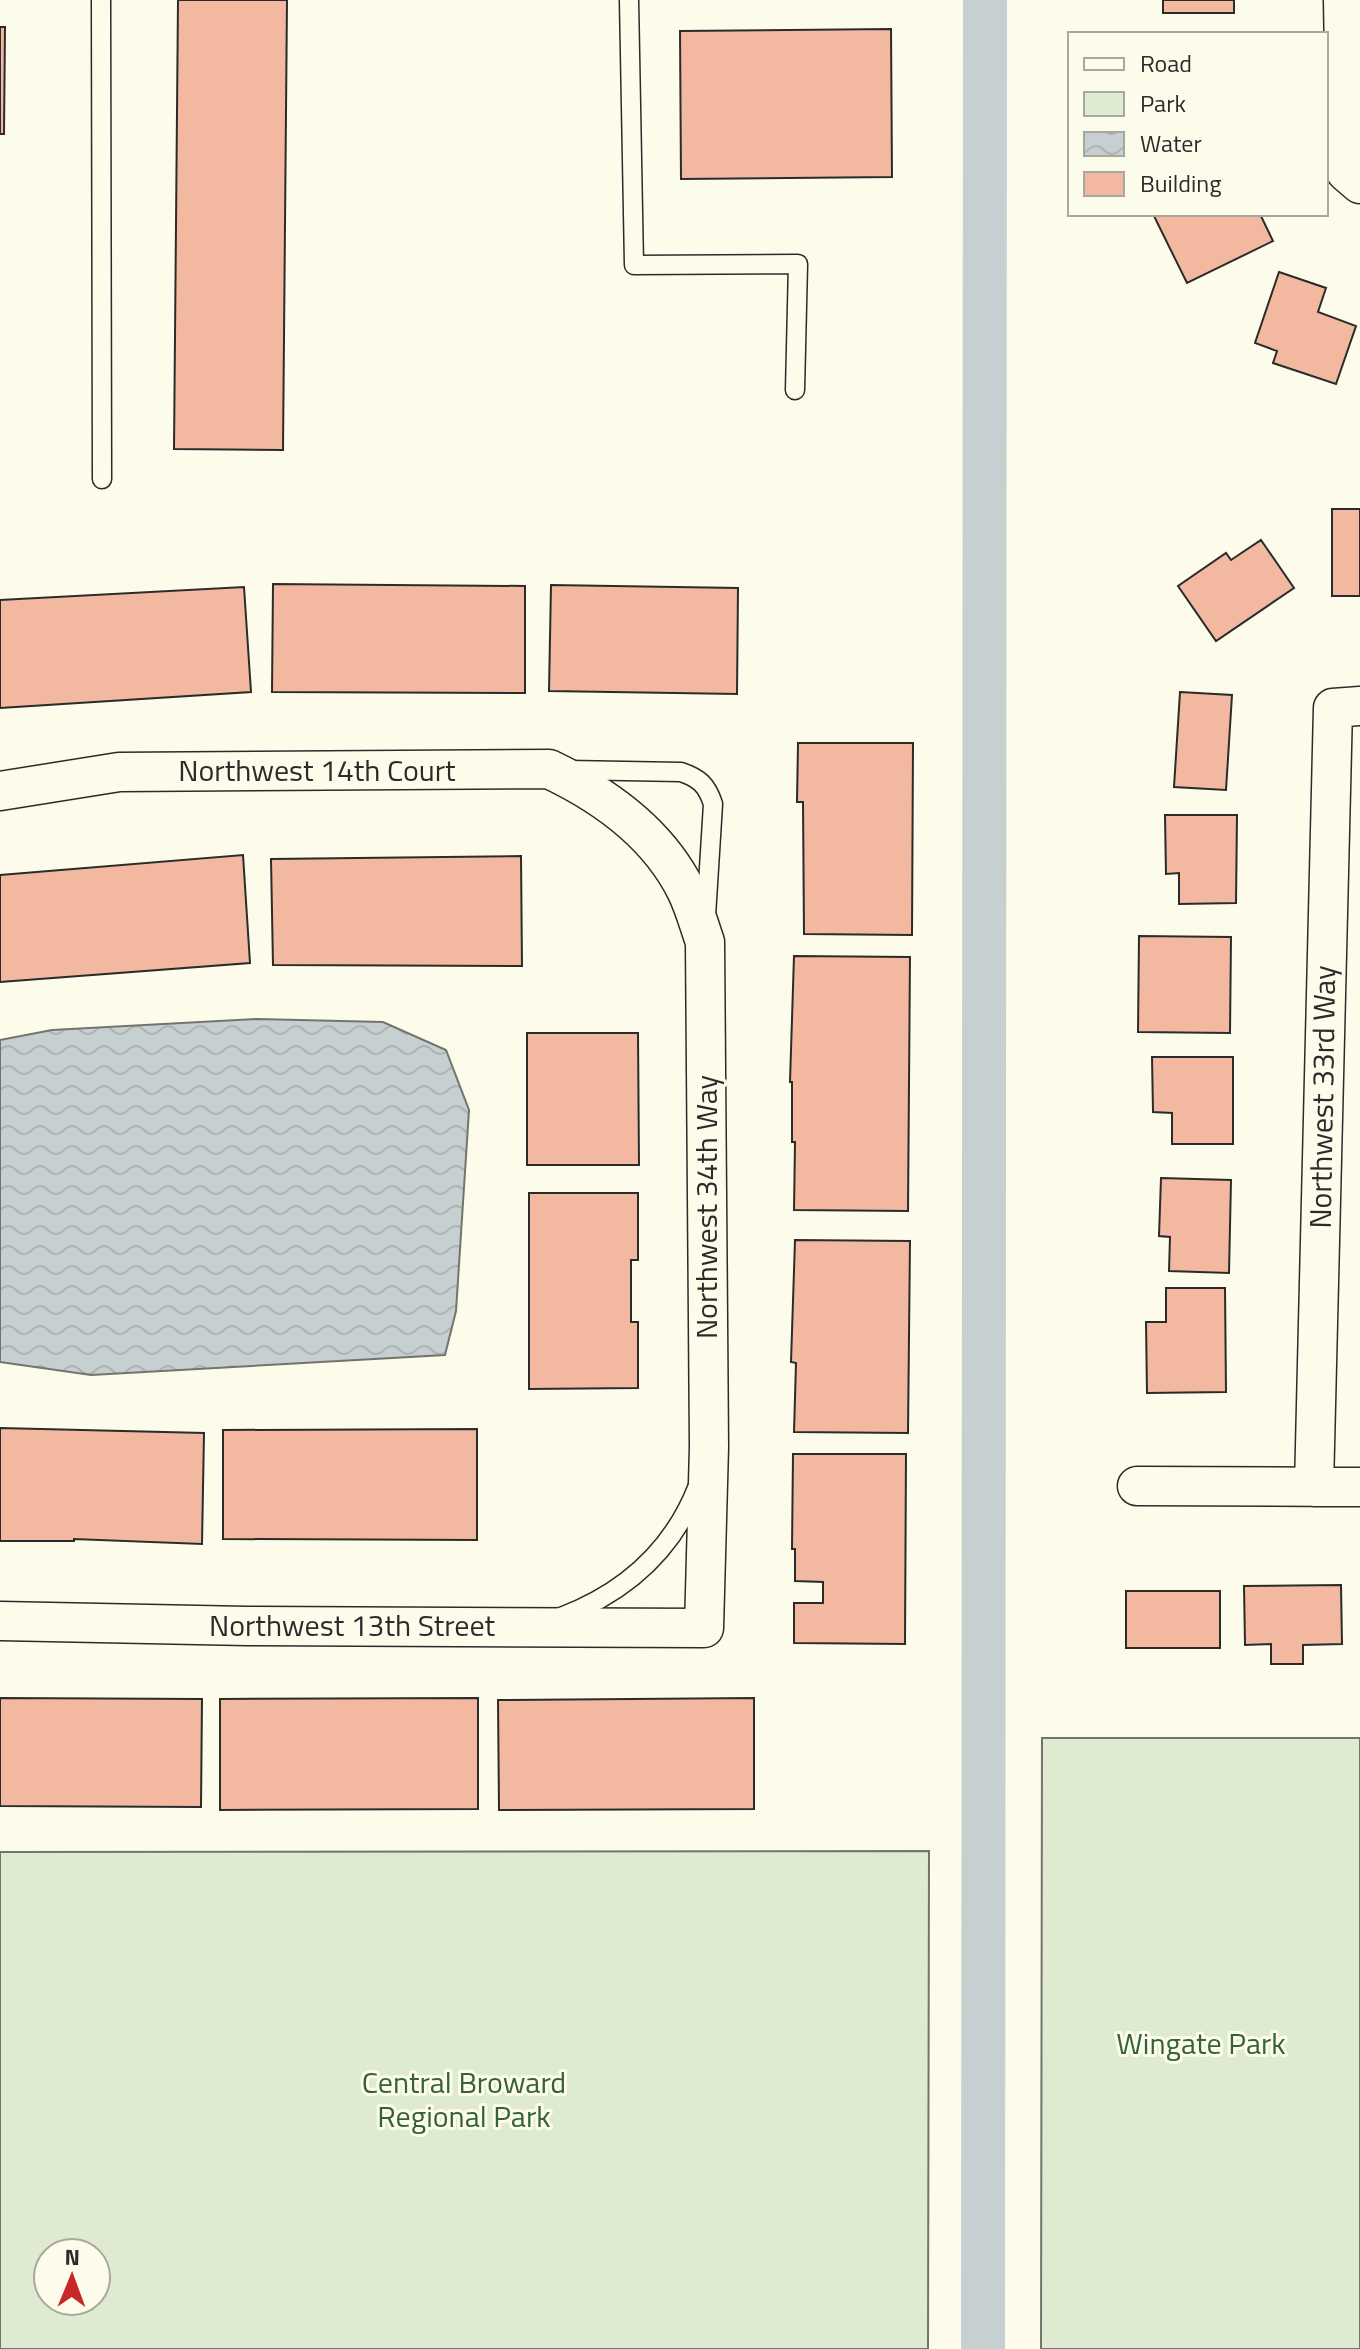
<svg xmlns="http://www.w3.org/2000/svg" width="1360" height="2349" font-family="'Titillium Web',sans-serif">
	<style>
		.green { fill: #deebd1; stroke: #74746e; stroke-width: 2; fill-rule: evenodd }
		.water { fill: url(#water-waves); stroke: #74746e; stroke-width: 2 }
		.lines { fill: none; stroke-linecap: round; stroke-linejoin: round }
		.canal { stroke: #c7d0d0; stroke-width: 44 }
		.building { fill: #f2b8a0; stroke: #2b2b2b; stroke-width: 2 }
		.lane-casing { stroke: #2b2b2b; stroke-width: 21 }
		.street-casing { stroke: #2b2b2b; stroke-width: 41 }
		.lane { stroke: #fdfbea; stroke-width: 18 }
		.street { stroke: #fdfbea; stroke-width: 38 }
		.labels { text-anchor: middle; stroke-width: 6; stroke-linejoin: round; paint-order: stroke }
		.street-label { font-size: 30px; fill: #2b2b2b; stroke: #fdfbea }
		.park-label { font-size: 30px; fill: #34623c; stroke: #fdfbea }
	</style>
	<defs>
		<pattern id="water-waves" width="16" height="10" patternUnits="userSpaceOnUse" patternTransform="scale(2)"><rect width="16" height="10" fill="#c7d0d0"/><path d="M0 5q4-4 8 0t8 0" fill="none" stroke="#abb3b3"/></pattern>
	</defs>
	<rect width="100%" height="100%" fill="#fdfbea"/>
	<!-- green -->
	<path class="green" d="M 1042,1738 L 1360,1738 L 1360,2349 L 1041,2349 Z
		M 929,1851 L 928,2349 L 0,2349 L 0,1852 ZM 48,2253 L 96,2253 L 96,2301 L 48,2301 Z"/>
	<!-- water -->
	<path class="water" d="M 257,1019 L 383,1022 L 446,1050 L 469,1110 L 456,1311 L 445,1355 L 91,1375 L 0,1362 L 0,1040 L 52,1030 Z"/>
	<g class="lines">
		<!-- canal -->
		<path class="canal" d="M 983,2349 L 985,0"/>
	</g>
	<!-- building -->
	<path class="building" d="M 178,0 L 287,0 L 283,450 L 174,449 Z
		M 1163,0 L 1234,0 L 1234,13 L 1163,13 Z
		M 0,27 L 5,27 L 4,134 L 0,134 Z
		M 891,29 L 892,177 L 681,179 L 680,31 Z
		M 1153,214 L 1260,214 L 1273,241 L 1187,283 Z
		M 1279,272 L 1326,288 L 1318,312 L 1356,326 L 1336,384 L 1273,363 L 1277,351 L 1255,343 Z
		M 1332,509 L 1360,509 L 1360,596 L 1332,596 Z
		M 1261,540 L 1294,588 L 1216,641 L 1178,586 L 1226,553 L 1231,560 Z
		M 273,584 L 525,586 L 525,693 L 272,692 Z
		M 551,585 L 738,588 L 737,694 L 549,691 Z
		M 244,587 L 251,692 L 0,708 L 0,600 Z
		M 1180,692 L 1232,695 L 1226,790 L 1174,787 Z
		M 798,743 L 913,743 L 912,935 L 804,934 L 803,802 L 797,802 Z
		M 1165,815 L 1237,815 L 1236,903 L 1179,904 L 1179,873 L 1166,874 Z
		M 243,855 L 250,963 L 0,982 L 0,875 Z
		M 521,856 L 522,966 L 273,965 L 271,859 Z
		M 1139,936 L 1231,937 L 1230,1033 L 1138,1032 Z
		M 794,956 L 910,957 L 908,1211 L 794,1210 L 795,1142 L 792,1142 L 792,1082 L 790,1082 Z
		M 527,1033 L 638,1033 L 639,1165 L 527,1165 Z
		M 1152,1057 L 1233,1057 L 1233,1144 L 1172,1144 L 1172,1113 L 1153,1112 Z
		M 1161,1178 L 1231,1180 L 1229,1273 L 1169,1271 L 1170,1237 L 1159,1236 Z
		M 529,1193 L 638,1193 L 638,1260 L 631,1260 L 631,1322 L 638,1322 L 638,1388 L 529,1389 Z
		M 795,1240 L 910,1241 L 908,1433 L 794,1432 L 796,1363 L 791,1362 Z
		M 1166,1288 L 1225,1288 L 1226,1392 L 1147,1393 L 1146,1322 L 1166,1322 Z
		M 0,1428 L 204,1433 L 202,1544 L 74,1539 L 74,1541 L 0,1541 Z
		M 477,1429 L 477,1540 L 223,1539 L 223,1430 Z
		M 793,1454 L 906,1454 L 905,1644 L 794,1643 L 794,1603 L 823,1603 L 823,1582 L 795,1581 L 795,1549 L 792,1549 Z
		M 1341,1585 L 1342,1644 L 1303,1645 L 1303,1664 L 1271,1664 L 1271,1644 L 1245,1645 L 1244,1586 Z
		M 1126,1591 L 1220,1591 L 1220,1648 L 1126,1648 Z
		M 0,1698 L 202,1699 L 201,1807 L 0,1806 Z
		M 478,1698 L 478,1809 L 220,1810 L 220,1699 Z
		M 754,1698 L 754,1809 L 499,1810 L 498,1700 Z"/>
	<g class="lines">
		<!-- lane casing -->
		<g class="lane-casing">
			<path id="lane" d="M 101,0 L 102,479
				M 629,0 L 634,265 L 798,264 L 795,390
				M 568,770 L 681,772 C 699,778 707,785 713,804 L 706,916
				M 561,1617 C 624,1593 672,1551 697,1488"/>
		</g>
		<!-- street casing -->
		<g class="street-casing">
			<path id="street" d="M 1343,0 L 1346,172 L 1360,184
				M 0,791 L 119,772 L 549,769 C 604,795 658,834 686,890 C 694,906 699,925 705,942 L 709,1447 L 704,1628 L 247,1626 L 0,1621
				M 1137,1486 L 1360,1487
				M 1314,1487 L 1333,708 L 1360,706"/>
		</g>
		<!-- lane -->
		<use href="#lane" class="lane"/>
		<!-- street -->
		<use href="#street" class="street"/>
	</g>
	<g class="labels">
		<!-- street labels -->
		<g class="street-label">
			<text x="317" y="781">Northwest 14th Court</text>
			<text transform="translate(1323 1097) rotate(-89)" y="10">Northwest 33rd Way</text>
			<text transform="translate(707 1207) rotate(-90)" y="10">Northwest 34th Way</text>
			<text x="352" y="1636">Northwest 13th Street</text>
		</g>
		<!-- park labels -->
		<g class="park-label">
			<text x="1201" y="2054">Wingate Park</text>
			<text x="464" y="2093">Central Broward<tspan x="464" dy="34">Regional Park</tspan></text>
		</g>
	</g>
	<!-- legend -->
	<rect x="1068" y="32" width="260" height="184" fill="#fdfbea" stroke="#a9a89e" stroke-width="2"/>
	<rect x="1084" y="58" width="40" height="12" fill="#fdfbea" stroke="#a9a89e" stroke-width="2"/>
	<text x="1140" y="72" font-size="24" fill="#2b2b2b">Road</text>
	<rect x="1084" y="92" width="40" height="24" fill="#deebd1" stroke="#a9a89e" stroke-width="2"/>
	<text x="1140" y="112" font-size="24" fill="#2b2b2b">Park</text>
	<rect x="1084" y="132" width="40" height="24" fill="url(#water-waves)" stroke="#a9a89e" stroke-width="2"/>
	<text x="1140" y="152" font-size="24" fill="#2b2b2b">Water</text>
	<rect x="1084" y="172" width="40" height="24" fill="#f2b8a0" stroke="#a9a89e" stroke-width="2"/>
	<text x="1140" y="192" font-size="24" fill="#2b2b2b">Building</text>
	<!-- north arrow -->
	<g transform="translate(72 2277) rotate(1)"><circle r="38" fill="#fdfbea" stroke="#a9a89e" stroke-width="2"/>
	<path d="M0-6L14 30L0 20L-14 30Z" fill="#c62828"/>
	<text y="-12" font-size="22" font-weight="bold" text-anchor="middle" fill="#2b2b2b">N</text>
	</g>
</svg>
